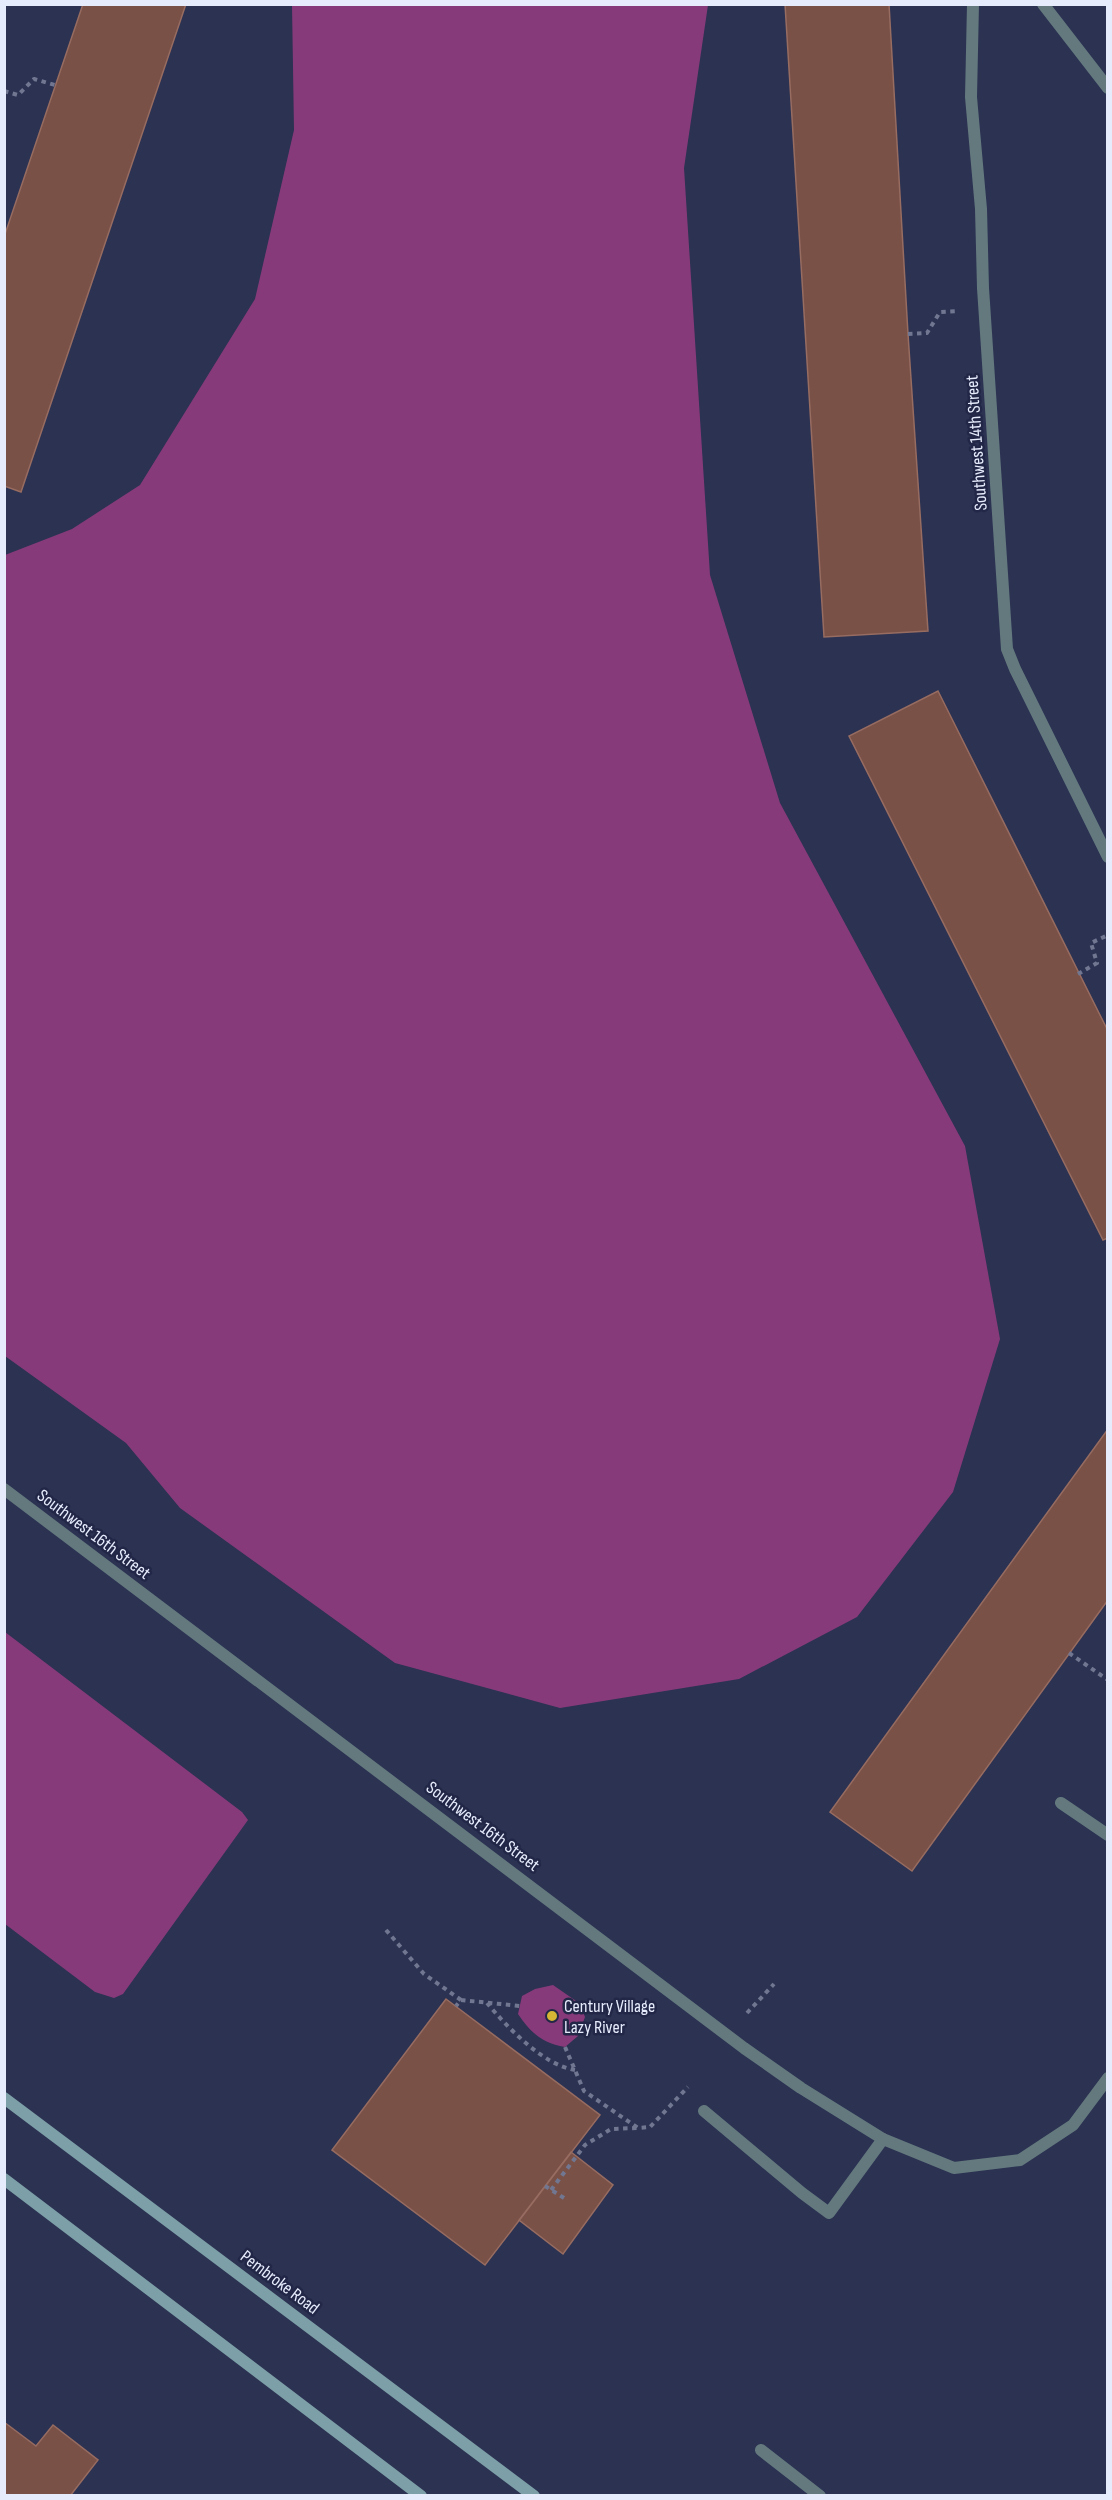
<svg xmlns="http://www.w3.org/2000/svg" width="1112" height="2500" font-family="'Sofia Sans Condensed',sans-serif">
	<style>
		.water { fill: #873a7a }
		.building { fill: #7a5147; stroke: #976c61; stroke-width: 1.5 }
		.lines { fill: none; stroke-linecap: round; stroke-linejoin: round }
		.path { stroke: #717791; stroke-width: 4; stroke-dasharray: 4.5 4.5; stroke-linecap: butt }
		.lane { stroke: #64797e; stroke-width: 12 }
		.street { stroke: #64797e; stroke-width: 12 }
		.secondary { stroke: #7d9fa7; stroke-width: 12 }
		.poi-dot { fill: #d5b534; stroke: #222747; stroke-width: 2 }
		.labels { text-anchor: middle; stroke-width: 5; stroke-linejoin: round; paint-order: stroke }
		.street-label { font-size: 18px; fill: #e7ecfd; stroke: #222747 }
		.poi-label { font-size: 18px; fill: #e7ecfd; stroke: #222747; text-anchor: start }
	</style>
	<rect width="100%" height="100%" fill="#2b3252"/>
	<!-- water -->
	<path class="water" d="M 292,5 L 708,5 L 684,168 L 710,575 L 780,803 L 965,1146 L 1000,1339 L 953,1492 L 857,1617 L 739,1679 L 560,1708 L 395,1663 L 180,1508 L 126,1443 L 5,1356 L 5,555 L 72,529 L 140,485 L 255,299 L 294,130 Z
		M 5,1632 L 242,1812 L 248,1820 L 123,1994 L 114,1998 L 95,1992 L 5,1924 Z
		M 553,1985 L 579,2003 L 585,2017 L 578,2036 L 565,2047 C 542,2043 531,2033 518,2014 L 522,1996 L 535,1989 Z"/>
	<!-- building -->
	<path class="building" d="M 83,4 L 186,4 L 21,492 L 4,486 L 4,237 Z
		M 785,4 L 889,4 L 908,334 L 928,631 L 824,637 Z
		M 938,691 L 1108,1031 L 1108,1238 L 1103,1240 L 849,736 Z
		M 1108,1429 L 1108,1600 L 912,1871 L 830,1812 Z
		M 446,1999 L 600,2115 L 485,2265 L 332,2150 Z
		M 571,2152 L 613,2185 L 563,2254 L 519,2220 Z
		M 4,2422 L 36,2446 L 53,2425 L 98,2460 L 70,2496 L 4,2496 Z"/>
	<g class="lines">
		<!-- path -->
		<path class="path" d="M 4,91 L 18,95 L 34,79 L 55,85
			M 908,334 L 927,333 L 940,312 L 958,311
			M 1078,974 L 1097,963 L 1091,943 L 1108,935
			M 1069,1653 L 1108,1680
			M 386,1930 L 424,1974 L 461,2000 L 456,2006
			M 461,2000 L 520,2006
			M 487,2003 C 507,2027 543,2065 575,2070
			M 747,2013 L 774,1984
			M 565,2047 L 584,2091 L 638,2128 L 650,2127 L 688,2087
			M 545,2186 L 564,2198
			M 551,2190 L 585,2145 L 611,2129 L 637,2128"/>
		<!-- lane -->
		<path class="lane" d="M 1061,1803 L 1108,1835
			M 704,2111 L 802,2193 L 829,2213 L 883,2139
			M 761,2450 L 820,2496"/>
		<!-- street -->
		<path class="street" d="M 973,4 L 971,97 L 981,209 L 983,288 L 1007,649 L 1015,669 L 1108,857
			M 1043,4 L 1108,88
			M 4,1489 L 744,2048 L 801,2088 L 883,2139 L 954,2168 L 1020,2160 L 1073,2125 L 1108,2078"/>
		<!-- secondary -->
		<path class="secondary" d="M 4,2098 L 534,2496
			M 4,2179 L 421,2496"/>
	</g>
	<!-- markers -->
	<circle class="poi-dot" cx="552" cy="2016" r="6"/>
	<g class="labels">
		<!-- street labels -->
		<g class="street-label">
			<text transform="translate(976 443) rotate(-94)" y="6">Southwest 14th Street</text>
			<text transform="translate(94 1534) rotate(37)" y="6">Southwest 16th Street</text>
			<text transform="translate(483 1826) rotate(37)" y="6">Southwest 16th Street</text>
			<text transform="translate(280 2282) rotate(37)" y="6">Pembroke Road</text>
		</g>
		<!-- poi labels -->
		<g class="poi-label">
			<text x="564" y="2012">Century Village<tspan x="564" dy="21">Lazy River</tspan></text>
		</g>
	</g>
	<!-- border -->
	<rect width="1112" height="2500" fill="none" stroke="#e7ecfd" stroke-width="12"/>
</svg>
